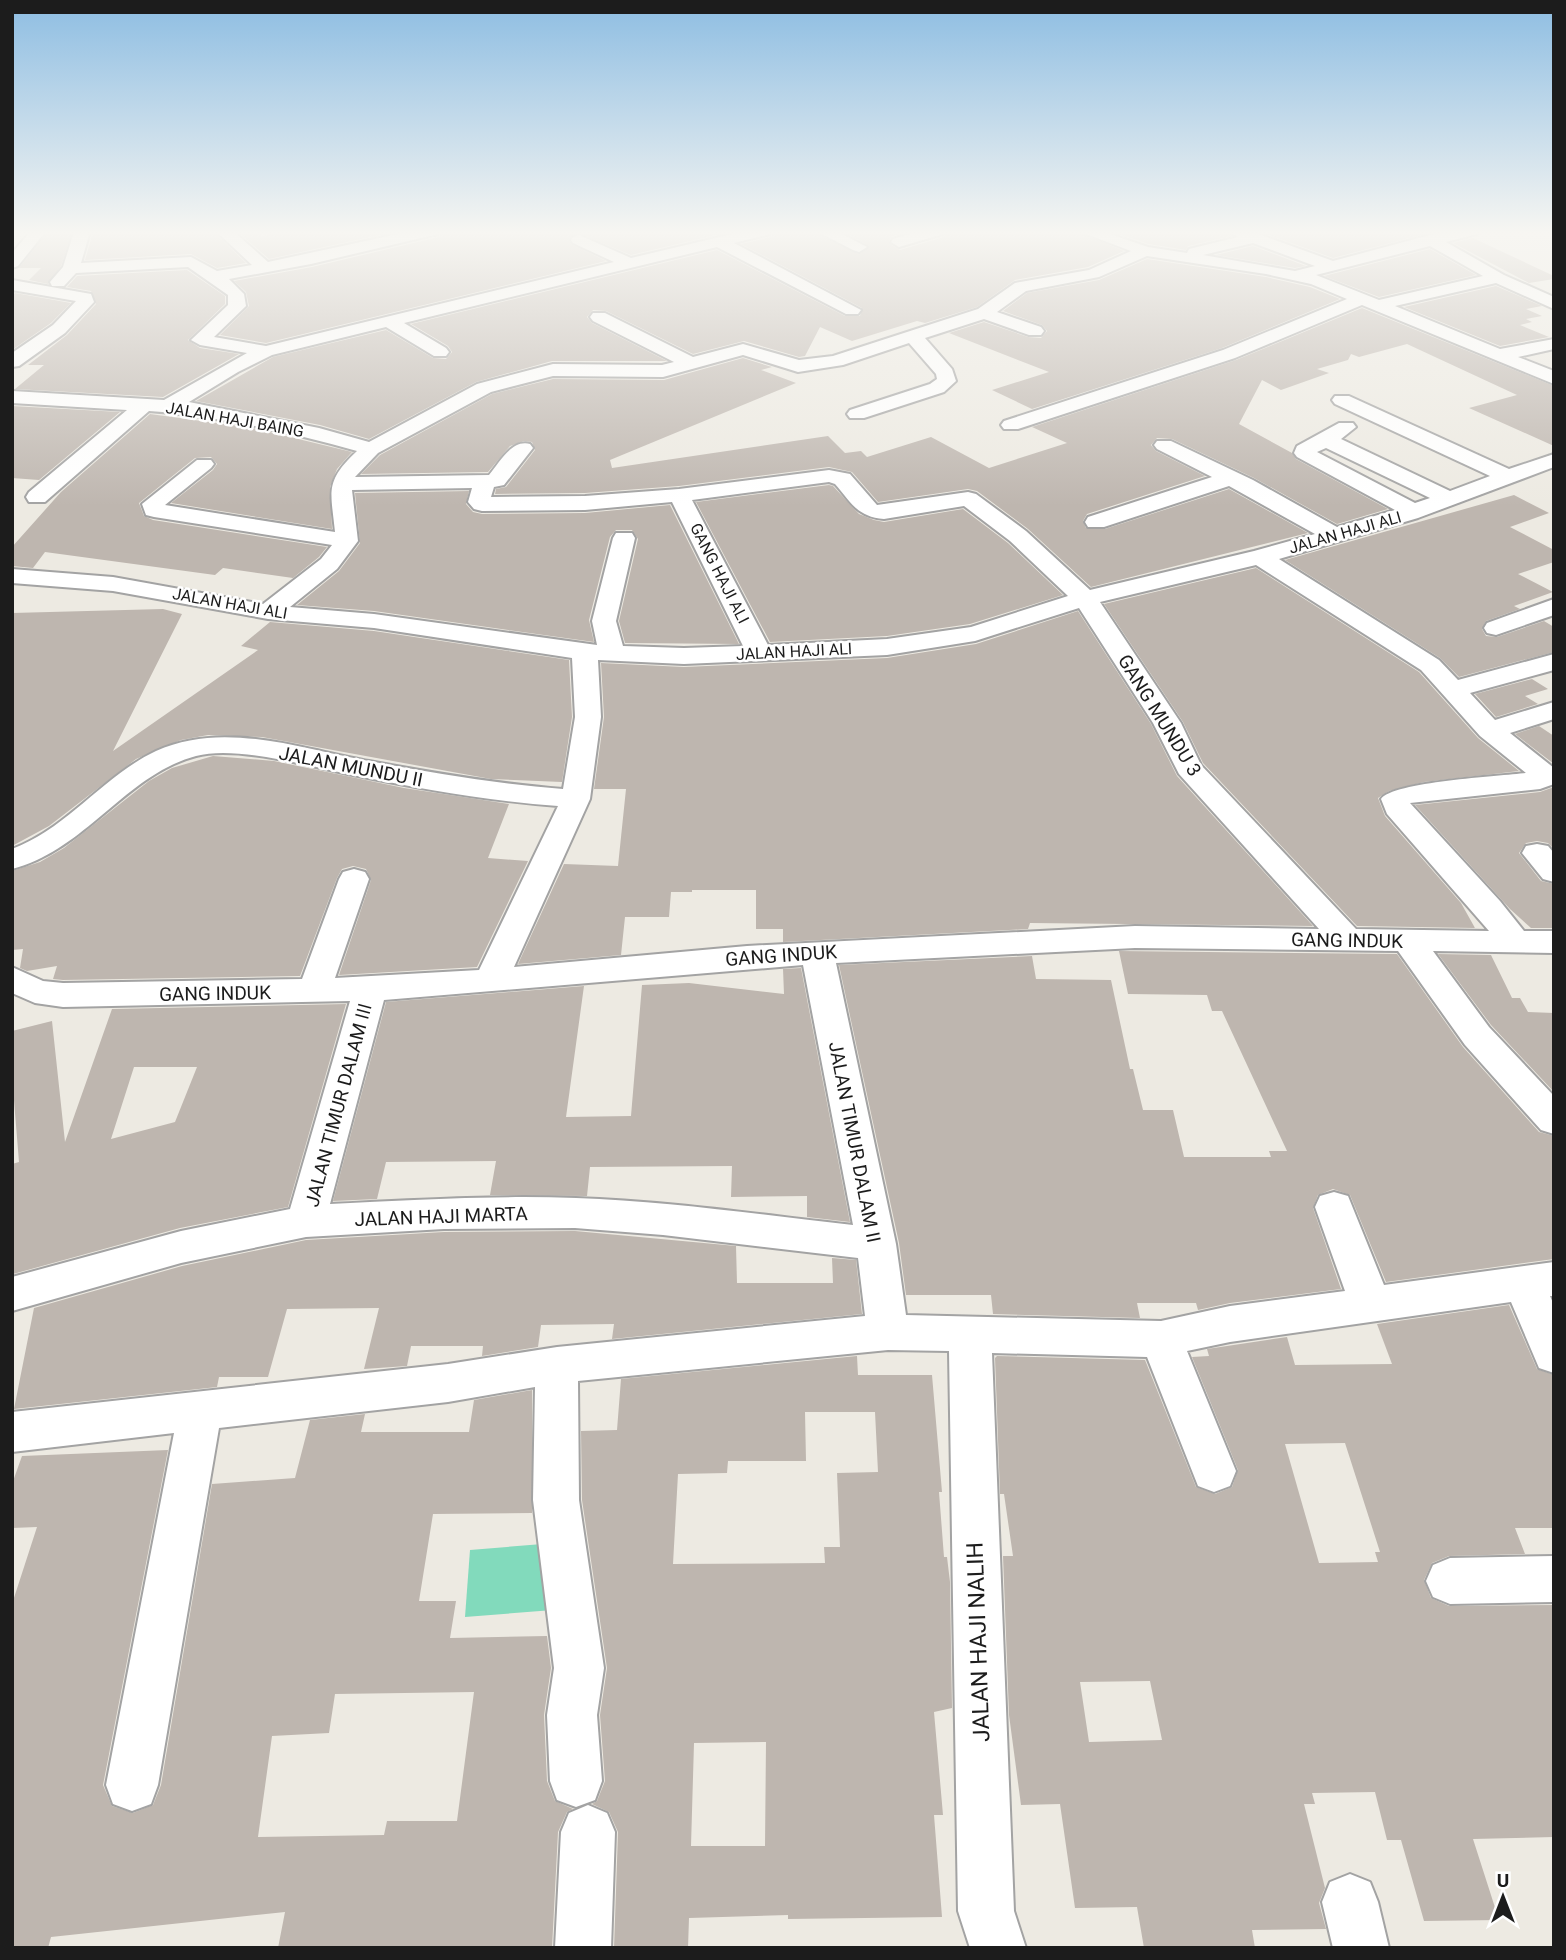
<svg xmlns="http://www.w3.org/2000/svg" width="1566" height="1960" font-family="Roboto,sans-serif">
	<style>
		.pitch { fill: #82dabc }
		.building { fill: #beb6af; fill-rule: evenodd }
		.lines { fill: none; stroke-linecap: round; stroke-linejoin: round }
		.street-casing { stroke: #a3a3a3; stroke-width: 4 }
		.street { fill: #fff; fill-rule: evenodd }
		.labels { text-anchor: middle; stroke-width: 5; stroke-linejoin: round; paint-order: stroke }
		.far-street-label { font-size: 16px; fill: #1c1c1c; stroke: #fff }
		.street-label { font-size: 19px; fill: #1c1c1c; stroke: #fff }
		.near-street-label { font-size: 23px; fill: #1c1c1c; stroke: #fff }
	</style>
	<rect width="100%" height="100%" fill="#edeae2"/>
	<!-- pitch -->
	<path class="pitch" d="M 555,1543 L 553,1610 L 465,1617 L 470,1550 Z"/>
	<!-- building -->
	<path class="building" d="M 48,231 L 73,231 L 61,266 L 48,284 L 29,280 L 41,268 L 19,268 Z
		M 89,231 L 213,231 L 246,263 L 217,268 L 191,254 L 85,260 L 92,236 Z
		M 237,231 L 261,231 L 261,236 L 293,231 L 398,231 L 269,259 Z
		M 442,231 L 732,231 L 631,255 L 578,233 L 569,239 L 571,244 L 606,261 L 266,343 L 220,335 L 249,306 L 246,292 L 234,281 L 312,267 L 439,237 Z
		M 774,231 L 813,231 L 858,254 L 869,246 L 842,231 L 910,231 L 892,236 L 889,241 L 890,244 L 900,250 L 944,237 L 947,231 L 1076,231 L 1124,251 L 1088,267 L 1015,280 L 977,307 L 925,323 L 917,321 L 852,341 L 820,327 L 805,356 L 799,357 L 744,341 L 693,354 L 606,311 L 593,310 L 587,317 L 592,323 L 667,361 L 552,361 L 476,382 L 369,439 L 320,425 L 196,401 L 273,357 L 386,330 L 433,358 L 446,359 L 452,352 L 448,346 L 411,324 L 717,250 L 845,316 L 860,316 L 862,308 L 741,244 L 771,237 Z
		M 1110,231 L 1225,231 L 1231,236 L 1188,246 L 1186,250 L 1149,244 Z
		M 1258,231 L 1436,231 L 1333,258 Z
		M 1473,238 L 1554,276 L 1554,279 L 1529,283 L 1453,243 Z
		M 1253,246 L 1306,266 L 1295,268 L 1216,255 Z
		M 1430,249 L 1476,275 L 1379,297 L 1324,276 Z
		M 1147,259 L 1266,277 L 1310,287 L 1340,299 L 1222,348 L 1032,409 L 992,390 L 1049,372 L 949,333 L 984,322 L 1028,337 L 1041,338 L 1047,331 L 1042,325 L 1003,311 L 1027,293 L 1099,280 Z
		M 187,270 L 225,296 L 225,304 L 188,340 L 200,348 L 239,354 L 163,397 L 15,389 L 44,365 L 28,365 L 67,335 L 96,304 L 91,291 L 67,287 L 77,276 Z
		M 1496,286 L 1542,306 L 1526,309 L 1542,316 L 1526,319 L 1532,322 L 1520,325 L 1549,337 L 1500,346 L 1404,307 Z
		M 15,293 L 71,303 L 51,323 L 12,350 L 12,296 Z
		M 1362,308 L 1554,386 L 1554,446 L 1469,408 L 1517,395 L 1407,344 L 1359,357 L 1351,354 L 1348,360 L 1317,369 L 1329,373 L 1281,390 L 1262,380 L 1239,424 L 1292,453 L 1296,459 L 1388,509 L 1337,524 L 1254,478 L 1172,439 L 1157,438 L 1151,445 L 1156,451 L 1205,476 L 1087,514 L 1083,521 L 1086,528 L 1105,529 L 1229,489 L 1308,533 L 1091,587 L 1028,529 L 977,491 L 968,489 L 878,502 L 852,472 L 829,467 L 679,486 L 585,493 L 495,494 L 496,489 L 506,487 L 535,450 L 532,442 L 524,441 L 510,446 L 488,472 L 361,474 L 380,455 L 492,394 L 553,379 L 664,380 L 743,358 L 772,367 L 761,370 L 796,383 L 610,460 L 612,468 L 828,436 L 845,453 L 861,451 L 867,457 L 931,437 L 989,468 L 1067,443 L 1032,427 L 1236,360 Z
		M 12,406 L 120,412 L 39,480 L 12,478 Z
		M 150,414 L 253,428 L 352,452 L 337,469 L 330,487 L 332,529 L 171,503 L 213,470 L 217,464 L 211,457 L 195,458 L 139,503 L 144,516 L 153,520 L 327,547 L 319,557 L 293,578 L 223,568 L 215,575 L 45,552 L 33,568 L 12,566 L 12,547 L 61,492 Z
		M 829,485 L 833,486 L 859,514 L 874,520 L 884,522 L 963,509 L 1008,543 L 1063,595 L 970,624 L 887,636 L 770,642 L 696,502 Z
		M 469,491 L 466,504 L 473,512 L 482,514 L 585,513 L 670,505 L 739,644 L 625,643 L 619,621 L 638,539 L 632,530 L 616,530 L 610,537 L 589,620 L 594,642 L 374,611 L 297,605 L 339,571 L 360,543 L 355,493 Z
		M 1514,495 L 1549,513 L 1510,527 L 1554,550 L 1554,562 L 1518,574 L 1553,592 L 1514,606 L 1520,609 L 1486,621 L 1482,629 L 1486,636 L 1497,637 L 1544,621 L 1554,627 L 1554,652 L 1459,677 L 1440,658 L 1285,560 Z
		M 1256,568 L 1419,672 L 1478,738 L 1519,771 L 1424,782 L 1389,791 L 1378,798 L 1385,816 L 1461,903 L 1475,928 L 1357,926 L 1203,763 L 1183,722 L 1104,604 Z
		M 163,609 L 182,614 L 113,751 L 258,650 L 241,646 L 270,622 L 374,631 L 569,660 L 572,717 L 562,782 L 491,779 L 262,737 L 208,735 L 181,740 L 136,759 L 49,826 L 12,846 L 12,613 Z
		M 1078,611 L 1151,724 L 1177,776 L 1313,926 L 1030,923 L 1028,929 L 783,942 L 783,929 L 756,929 L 756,890 L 692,890 L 692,892 L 671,892 L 669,917 L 625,917 L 621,955 L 518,964 L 564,864 L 618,866 L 626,789 L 594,789 L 604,717 L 601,663 L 684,667 L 887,658 L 976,644 Z
		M 1532,679 L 1548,689 L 1525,696 L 1538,704 L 1496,717 L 1475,694 Z
		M 1539,726 L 1554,736 L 1554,764 L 1515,734 Z
		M 213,756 L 274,761 L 404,788 L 509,804 L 488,858 L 528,861 L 477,967 L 339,975 L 371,880 L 366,869 L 353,866 L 342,869 L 337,878 L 300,976 L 63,980 L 53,979 L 57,966 L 27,971 L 20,968 L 23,949 L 12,950 L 12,871 L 40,862 L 64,848 L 149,781 L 172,768 Z
		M 1554,787 L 1554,849 L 1548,843 L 1537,841 L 1526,843 L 1519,853 L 1541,881 L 1554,884 L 1554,928 L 1531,928 L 1510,909 L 1415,805 L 1540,792 Z
		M 1119,951 L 1397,954 L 1463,1047 L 1539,1132 L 1554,1136 L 1554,1259 L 1386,1282 L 1350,1195 L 1333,1189 L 1318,1195 L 1313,1208 L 1341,1289 L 1230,1303 L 1198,1310 L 1196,1303 L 1137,1303 L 1140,1318 L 993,1314 L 991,1295 L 906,1295 L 899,1243 L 839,965 L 1032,956 L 1036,979 L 1111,980 L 1130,1069 L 1133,1069 L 1143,1110 L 1173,1110 L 1184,1157 L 1271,1157 L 1269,1151 L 1287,1151 L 1222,1011 L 1212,1011 L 1207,995 L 1128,994 Z
		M 1438,954 L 1491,955 L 1512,998 L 1520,998 L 1528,1012 L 1554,1013 L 1554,1092 L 1491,1025 Z
		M 801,968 L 850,1222 L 807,1217 L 807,1196 L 731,1197 L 732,1166 L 590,1167 L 587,1196 L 490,1195 L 496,1161 L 386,1162 L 377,1199 L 333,1201 L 386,1002 L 584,986 L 566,1117 L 631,1116 L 642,985 L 689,983 L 784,994 L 783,969 Z
		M 346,1004 L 288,1207 L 180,1228 L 13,1274 L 12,1164 L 19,1162 L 12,1076 L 12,1031 L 52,1021 L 65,1142 L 112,1009 ZM 134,1067 L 197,1067 L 175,1122 L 111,1139 Z
		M 575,1231 L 736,1246 L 737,1283 L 833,1283 L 832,1258 L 856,1260 L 862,1314 L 612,1339 L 614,1324 L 541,1325 L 538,1347 L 482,1356 L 483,1346 L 411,1346 L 407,1366 L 364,1369 L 379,1308 L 287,1309 L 268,1377 L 219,1377 L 217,1387 L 14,1409 L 34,1308 L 182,1266 L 306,1240 L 444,1232 Z
		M 1509,1305 L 1537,1369 L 1554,1375 L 1554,1528 L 1515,1528 L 1525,1554 L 1449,1556 L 1432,1563 L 1424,1580 L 1431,1598 L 1449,1606 L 1554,1605 L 1554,1837 L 1473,1839 L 1499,1920 L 1424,1921 L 1401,1840 L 1387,1840 L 1375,1792 L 1312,1793 L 1315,1804 L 1304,1804 L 1325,1888 L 1319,1903 L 1326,1929 L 1252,1930 L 1255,1948 L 1144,1948 L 1137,1907 L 1075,1908 L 1060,1804 L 1021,1805 L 1009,1715 L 1003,1556 L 1013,1556 L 1004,1494 L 1000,1494 L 995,1358 L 997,1356 L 1145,1360 L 1196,1487 L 1215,1494 L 1232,1487 L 1238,1470 L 1192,1357 L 1209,1356 L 1207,1349 L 1287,1337 L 1295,1365 L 1392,1364 L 1377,1324 ZM 1345,1443 L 1380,1552 L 1375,1552 L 1378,1562 L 1319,1563 L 1285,1444 ZM 1150,1681 L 1162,1740 L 1089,1742 L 1080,1682 Z
		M 857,1356 L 858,1375 L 932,1375 L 942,1492 L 939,1492 L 944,1557 L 947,1557 L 950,1582 L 952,1708 L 934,1712 L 943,1815 L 934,1815 L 942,1917 L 788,1919 L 788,1915 L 689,1918 L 688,1948 L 614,1948 L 618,1832 L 609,1812 L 592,1804 L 597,1801 L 605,1781 L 600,1715 L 607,1668 L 582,1500 L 581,1431 L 617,1430 L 621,1379 ZM 805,1412 L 875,1412 L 878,1472 L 837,1473 L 840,1547 L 824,1547 L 825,1563 L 673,1564 L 678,1474 L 727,1473 L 728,1461 L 806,1461 ZM 766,1742 L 765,1846 L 691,1846 L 694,1743 Z
		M 532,1390 L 532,1513 L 433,1514 L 419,1601 L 456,1601 L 450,1638 L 547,1636 L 551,1668 L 544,1715 L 547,1781 L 555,1801 L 573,1809 L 567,1812 L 558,1832 L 552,1948 L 278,1948 L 285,1912 L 51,1937 L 48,1948 L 12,1948 L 12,1604 L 37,1527 L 12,1528 L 12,1484 L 22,1456 L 168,1450 L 103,1785 L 112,1806 L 133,1813 L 153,1805 L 161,1785 L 212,1484 L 295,1478 L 310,1420 L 365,1414 L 361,1432 L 469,1432 L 474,1400 ZM 474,1692 L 457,1821 L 387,1821 L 384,1835 L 258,1837 L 272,1736 L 329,1733 L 335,1694 Z"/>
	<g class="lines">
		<!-- street casing -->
		<g class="street-casing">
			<path id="street" d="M 31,231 L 46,231 L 18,266 L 12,268 L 12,253 Z
				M 85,231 L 89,235 L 81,263 L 191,257 L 217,271 L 252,265 L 216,231 L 233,231 L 268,262 L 412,231 L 440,231 L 438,234 L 311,264 L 229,279 L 244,294 L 246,306 L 214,337 L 266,346 L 614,262 L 573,243 L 571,240 L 573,237 L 579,235 L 631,258 L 745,231 L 772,231 L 770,234 L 734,243 L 861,310 L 858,314 L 846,314 L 717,247 L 404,323 L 446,348 L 449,352 L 446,356 L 434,356 L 386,327 L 272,355 L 238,372 L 189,402 L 319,428 L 369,442 L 477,384 L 553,364 L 662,365 L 674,362 L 593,321 L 590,317 L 593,313 L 605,313 L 693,357 L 743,344 L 799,360 L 833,356 L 978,309 L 1015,283 L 1089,270 L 1131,251 L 1078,231 L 1101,231 L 1148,247 L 1187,253 L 1189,249 L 1238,237 L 1228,231 L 1250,231 L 1333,261 L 1430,235 L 1452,231 L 1479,231 L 1477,234 L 1446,242 L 1504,275 L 1554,297 L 1554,309 L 1496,283 L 1395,306 L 1500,349 L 1554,339 L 1554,349 L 1518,357 L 1554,371 L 1554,384 L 1362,305 L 1235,358 L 1018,429 L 1004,429 L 1001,425 L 1004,421 L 1223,350 L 1347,299 L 1311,284 L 1266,274 L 1147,256 L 1099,277 L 1026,291 L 997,312 L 1041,327 L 1044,331 L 1041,335 L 1029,335 L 984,319 L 925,338 L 952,369 L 956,381 L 944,392 L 864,418 L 850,418 L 847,414 L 850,410 L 930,384 L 937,379 L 936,374 L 909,343 L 843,365 L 798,372 L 743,355 L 663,377 L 553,376 L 491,392 L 378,453 L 355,477 L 489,475 C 500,462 512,439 530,444 L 533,448 L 504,485 L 494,487 L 491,497 L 585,496 L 679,489 L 829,470 L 850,474 L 877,505 L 968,492 L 976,494 L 1026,531 L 1090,590 L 1254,551 L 1315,534 L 1229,486 L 1104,527 L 1088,527 L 1085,522 L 1088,517 L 1212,477 L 1157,449 L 1154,445 L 1157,441 L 1171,441 L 1253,480 L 1337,527 L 1395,510 L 1297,457 L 1294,453 L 1297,446 L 1339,423 L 1353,423 L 1356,427 L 1341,439 L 1450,491 L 1490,476 L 1335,404 L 1332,400 L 1335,396 L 1349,396 L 1509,469 L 1554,454 L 1554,467 L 1418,518 L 1279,559 L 1439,660 L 1458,680 L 1554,654 L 1554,670 L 1470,693 L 1495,720 L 1554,702 L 1554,719 L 1510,733 L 1554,768 L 1554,784 L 1540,789 L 1410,803 L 1500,901 L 1524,931 L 1554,931 L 1554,953 L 1433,951 L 1489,1027 L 1554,1096 L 1554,1134 L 1541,1130 L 1465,1045 L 1398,951 L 1135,948 L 836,963 L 896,1244 L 906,1315 L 1161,1321 L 1230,1306 L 1345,1291 L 1315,1207 L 1320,1196 L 1334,1192 L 1348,1196 L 1384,1285 L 1554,1262 L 1554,1296 L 1550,1296 L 1554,1305 L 1554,1373 L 1539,1368 L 1511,1302 L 1230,1342 L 1187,1351 L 1236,1471 L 1230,1486 L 1214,1492 L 1198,1486 L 1147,1357 L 992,1353 L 1014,1911 L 1026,1948 L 970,1948 L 958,1911 L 949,1351 L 888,1350 L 578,1381 L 579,1500 L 604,1668 L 597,1715 L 602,1781 L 595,1800 L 576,1807 L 557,1800 L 550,1781 L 547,1715 L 554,1668 L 533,1500 L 535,1387 L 448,1402 L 219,1428 L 158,1785 L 151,1804 L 132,1811 L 113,1804 L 106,1785 L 174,1433 L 12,1452 L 12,1412 L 448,1364 L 557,1347 L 865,1316 L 858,1258 L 663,1235 L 575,1228 L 444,1229 L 306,1237 L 181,1263 L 12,1311 L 12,1277 L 181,1231 L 290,1209 L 350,1001 L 63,1007 L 35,1003 L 12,993 L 12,967 L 43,981 L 63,983 L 302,979 L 339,879 L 343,872 L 354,869 L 365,872 L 369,879 L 335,978 L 479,970 L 558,806 C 489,801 421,789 353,775 C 311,767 237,745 196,756 C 125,775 86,850 12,869 L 12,849 C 68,828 103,776 156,751 C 224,720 300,749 369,761 C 434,773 498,784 563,789 L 575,717 L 572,658 L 374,628 L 268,619 L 113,591 L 12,583 L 12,569 L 113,577 L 263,604 L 321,559 L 332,545 L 154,517 L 146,515 L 142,504 L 197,460 L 211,460 L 214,464 L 211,468 L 165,505 L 335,532 C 331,491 324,482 357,451 C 289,432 219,416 149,411 L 45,502 L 29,502 L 26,497 L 29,492 L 127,410 L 12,403 L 12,391 L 164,400 L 247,353 L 200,345 L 191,340 L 228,305 L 228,295 L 188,267 L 76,273 L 64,286 L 52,286 L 50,282 L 63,267 L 73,235 L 76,232 ZM 1253,243 L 1315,266 L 1295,271 L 1203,255 ZM 1430,246 L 1483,276 L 1379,300 L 1316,275 ZM 1326,448 L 1430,498 L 1415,503 L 1317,452 ZM 829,482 L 835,484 C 851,502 857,517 884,519 L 964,506 L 1010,541 L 1068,596 L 971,627 L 887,639 L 768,645 L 692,500 ZM 472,488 L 468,502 L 474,509 L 482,511 L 585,510 L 672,502 L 743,646 L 684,648 L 623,646 L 616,621 L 635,538 L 632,533 L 616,533 L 613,538 L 592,621 L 597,645 L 374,614 L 290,607 L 337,569 L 358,541 L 352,490 ZM 1256,565 L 1421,670 L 1480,736 L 1526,773 C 1500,776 1392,782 1381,799 L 1387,814 L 1489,931 L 1356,929 L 1201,765 L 1181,723 L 1100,602 ZM 1079,608 L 1153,723 L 1179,774 L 1319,929 L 1135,926 L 747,946 L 514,967 L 590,799 L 601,717 L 598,660 L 684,664 L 887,655 L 975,641 ZM 803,965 L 853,1225 C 761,1215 668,1201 576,1198 C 494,1195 412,1200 330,1204 L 384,1000 Z
				M 816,231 L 836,231 L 867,247 L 859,252 L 853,250 Z
				M 920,231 L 945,231 L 943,234 L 899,247 L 891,242 L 893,239 Z
				M 12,280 L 91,294 L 94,302 L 65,333 L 19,366 L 12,367 L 12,353 L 53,325 L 76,301 L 12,290 Z
				M 1554,599 L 1554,615 L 1496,635 L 1487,633 L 1484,628 L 1487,623 Z
				M 1537,844 L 1548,846 L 1554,853 L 1554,882 L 1543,879 L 1522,853 L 1526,846 Z
				M 1554,1556 L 1554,1602 L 1450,1604 L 1433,1597 L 1426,1581 L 1433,1565 L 1450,1558 Z
				M 588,1805 L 607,1813 L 615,1832 L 611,1948 L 555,1948 L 561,1832 L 569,1813 Z
				M 1350,1874 L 1370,1882 L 1378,1902 L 1389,1948 L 1333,1948 L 1322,1902 L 1330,1882 Z"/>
		</g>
		<!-- street -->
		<use href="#street" class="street"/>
	</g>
	<!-- sky -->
	<linearGradient id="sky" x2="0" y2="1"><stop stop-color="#8dbde2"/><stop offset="0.46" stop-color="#f7f6f2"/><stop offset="1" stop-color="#f7f6f2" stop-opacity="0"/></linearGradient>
	<rect width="1566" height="506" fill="url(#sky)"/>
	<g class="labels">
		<!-- far-street labels -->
		<g class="far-street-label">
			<text transform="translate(235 419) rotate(10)" y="6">JALAN HAJI BAING</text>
			<text transform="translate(1345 532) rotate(-16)" y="6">JALAN HAJI ALI</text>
			<text transform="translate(720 573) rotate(63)" y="6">GANG HAJI ALI</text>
			<text transform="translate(230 603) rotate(10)" y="6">JALAN HAJI ALI</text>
			<text transform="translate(794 651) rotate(-3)" y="6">JALAN HAJI ALI</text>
		</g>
		<!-- street labels -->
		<g class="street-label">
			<text transform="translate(1160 715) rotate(58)" y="7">GANG MUNDU 3</text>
			<text transform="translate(351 766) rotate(11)" y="7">JALAN MUNDU II</text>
			<text transform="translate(1347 940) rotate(1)" y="7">GANG INDUK</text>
			<text transform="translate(781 955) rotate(-4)" y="7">GANG INDUK</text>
			<text transform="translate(215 993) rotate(-1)" y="7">GANG INDUK</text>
			<text transform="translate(338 1105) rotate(-75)" y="7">JALAN TIMUR DALAM III</text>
			<text transform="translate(855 1142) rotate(79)" y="7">JALAN TIMUR DALAM II</text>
			<text transform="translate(441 1216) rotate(-2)" y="7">JALAN HAJI MARTA</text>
		</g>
		<!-- near-street labels -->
		<g class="near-street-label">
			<text transform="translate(978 1642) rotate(-92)" y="8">JALAN HAJI NALIH</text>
		</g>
	</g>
	<!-- border -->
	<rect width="1566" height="1960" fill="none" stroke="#1c1c1c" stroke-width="28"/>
	<!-- north arrow -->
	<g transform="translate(1503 1897)" stroke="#ffffff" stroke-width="5" paint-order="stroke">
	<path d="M0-5L12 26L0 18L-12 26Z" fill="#1c1c1c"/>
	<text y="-10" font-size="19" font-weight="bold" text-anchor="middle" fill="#1c1c1c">U</text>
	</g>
</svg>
